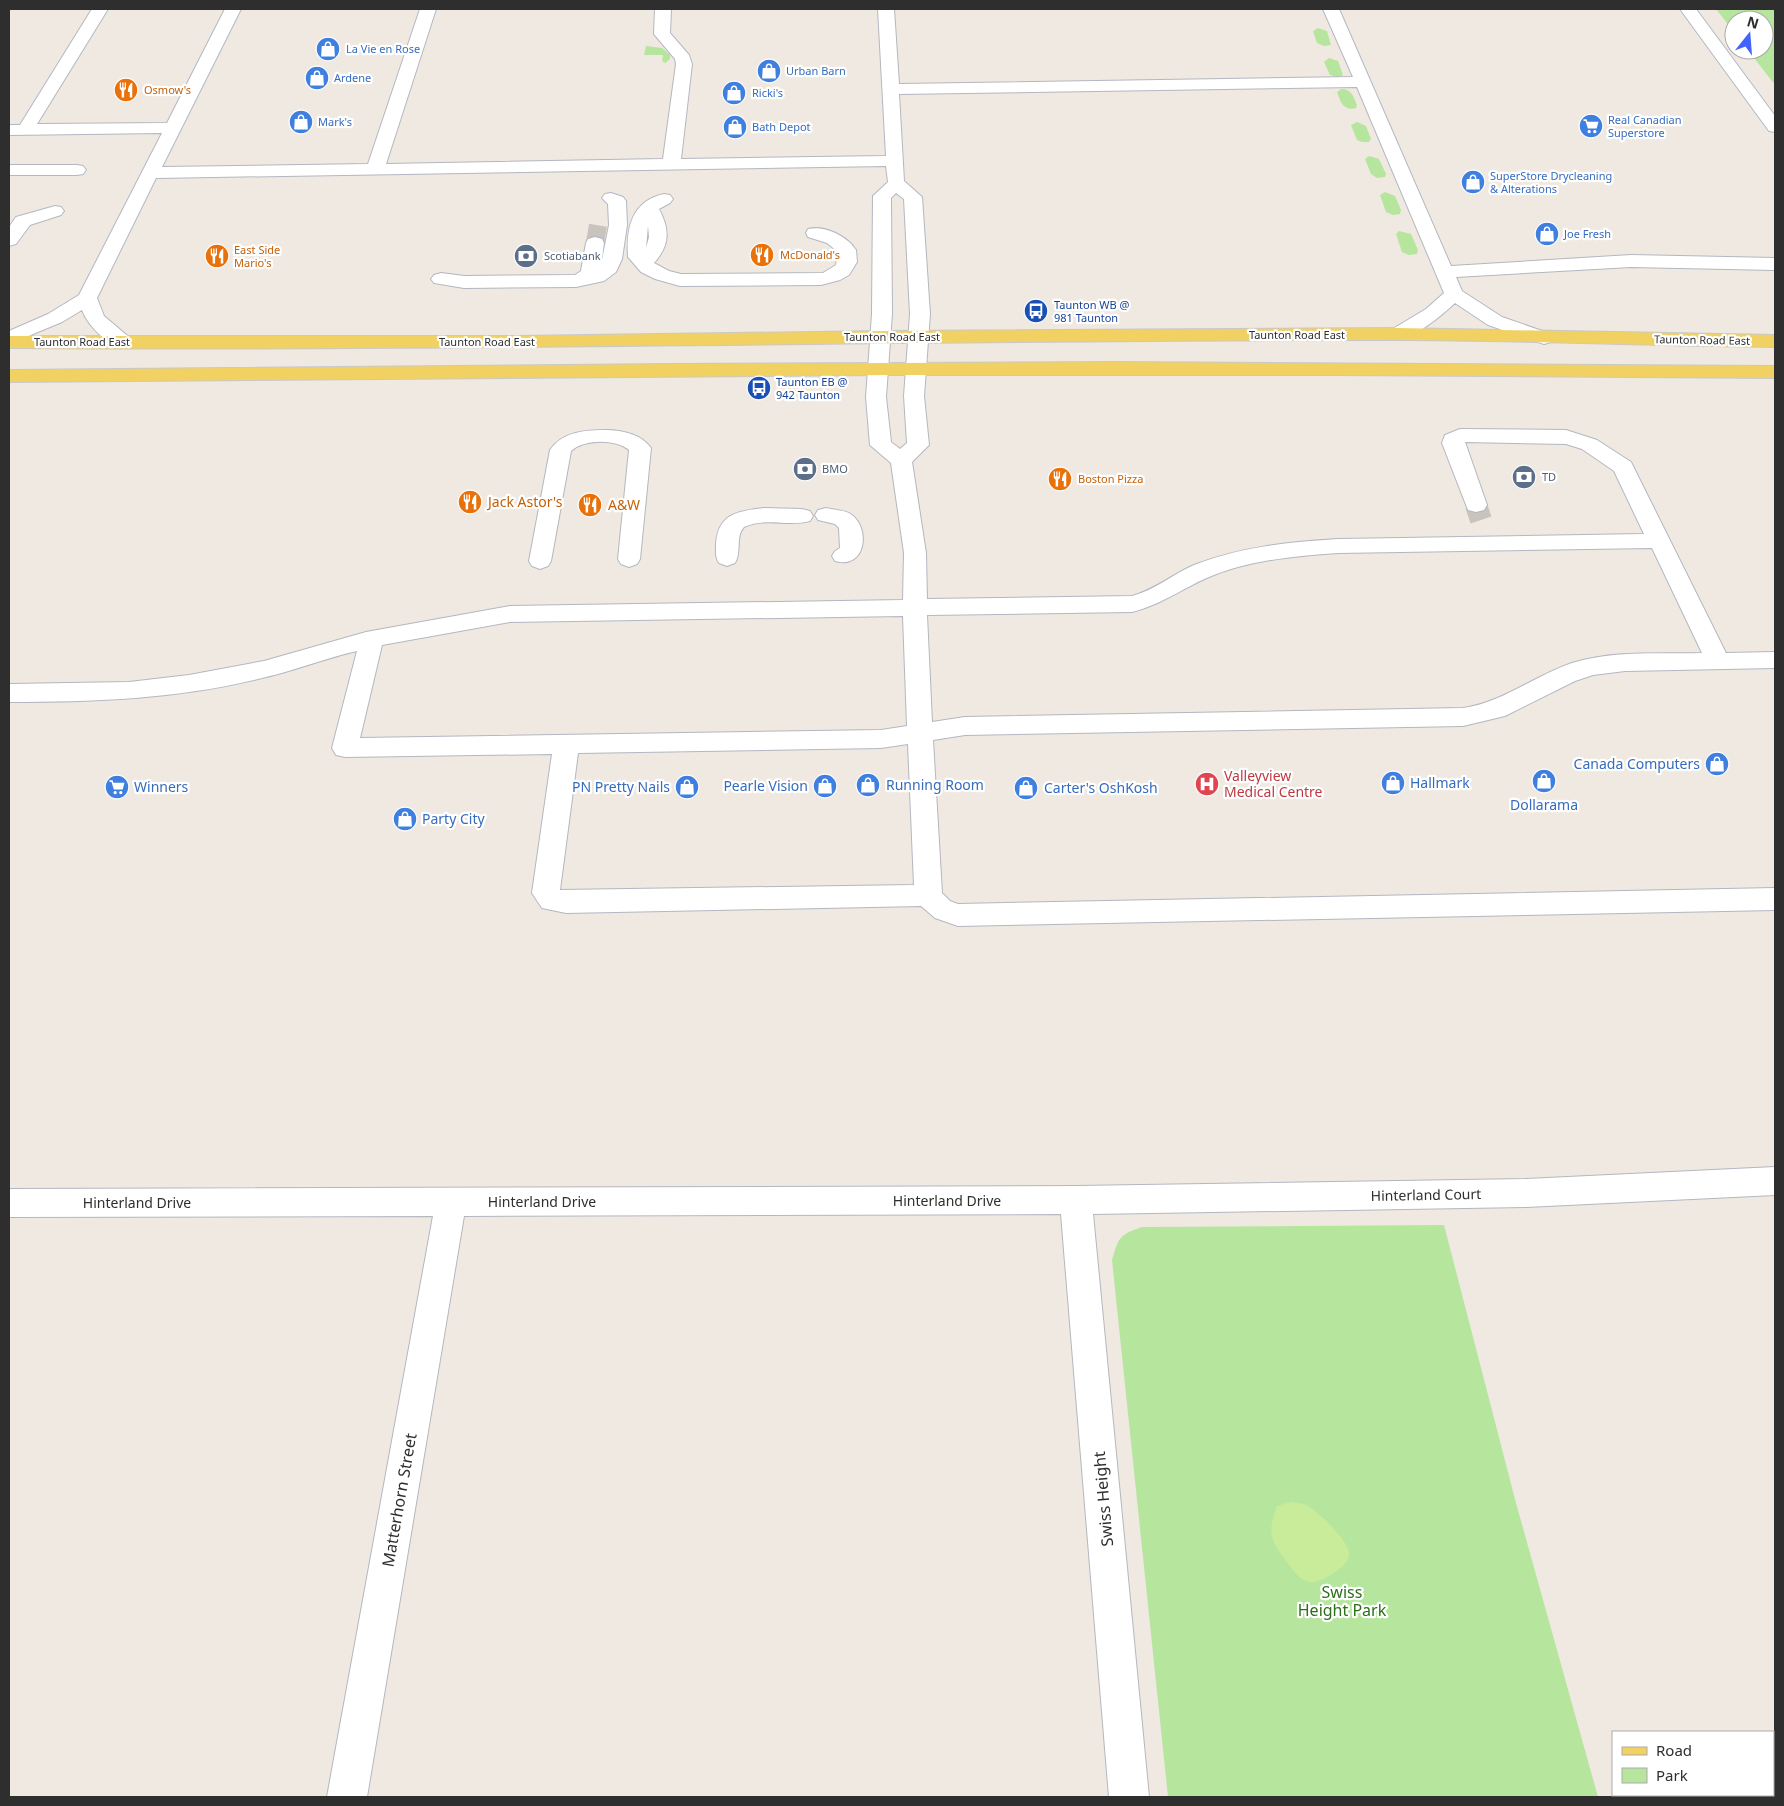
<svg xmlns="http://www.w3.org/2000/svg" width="1784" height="1806" font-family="'Noto Sans',sans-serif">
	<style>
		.green { fill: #b6e59e }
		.pitch { fill: #c9ec9a }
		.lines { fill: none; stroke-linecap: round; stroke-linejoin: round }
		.minor-tunnel-far1 { stroke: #c8c4bd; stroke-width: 18; stroke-dasharray: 18 9; stroke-linecap: butt }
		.minor-tunnel { stroke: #c8c4bd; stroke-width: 22; stroke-dasharray: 22 11; stroke-linecap: butt }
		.minor-casing { stroke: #b4b7c1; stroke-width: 2 }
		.major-casing { stroke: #c9c9c9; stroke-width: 2 }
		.minor { fill: #fff; fill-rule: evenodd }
		.major { fill: #f2d163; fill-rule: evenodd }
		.labels { text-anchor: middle; stroke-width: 4.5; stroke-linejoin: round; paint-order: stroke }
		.far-shop-label { font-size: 11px; fill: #366cbe; stroke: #fff; text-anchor: start }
		.far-food-label { font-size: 11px; fill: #c56008; stroke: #fff; text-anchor: start }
		.far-service-label { font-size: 11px; fill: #4e5e75; stroke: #fff; text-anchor: start }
		.far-transit-label { font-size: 11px; fill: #164399; stroke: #fff; text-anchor: start }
		.far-street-label { font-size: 11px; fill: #2e2e2e; stroke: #fff }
		.food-label { font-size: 14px; fill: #c56008; stroke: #fff; text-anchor: start }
		.shop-label { font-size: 14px; fill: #366cbe; stroke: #fff; text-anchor: start }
		.health-label { font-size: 14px; fill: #be3a42; stroke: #fff; text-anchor: start }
		.street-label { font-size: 14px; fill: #2e2e2e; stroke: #fff }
		.near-street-label { font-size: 16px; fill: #2e2e2e; stroke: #fff }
		.near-park-label { font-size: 16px; fill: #2c6e1b; stroke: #fff }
	</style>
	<rect width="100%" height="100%" fill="#efe9e1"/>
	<!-- green -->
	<path class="green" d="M 1716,9 L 1775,9 L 1775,85 L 1748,50 L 1764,50 L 1764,20 L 1734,20 L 1734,32 Z
		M 1318,28 L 1327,31 L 1331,45 L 1324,46 L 1317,43 L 1313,31 Z
		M 646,46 L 662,48 L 670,55 L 670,59 L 665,63 L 662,61 L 663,55 L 644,55 Z
		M 1329,58 L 1338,61 L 1343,75 L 1339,77 L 1330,75 L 1324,62 Z
		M 1341,89 C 1352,89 1353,96 1357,105 L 1356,108 C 1343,111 1341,103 1337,92 Z
		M 1357,122 L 1366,126 L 1371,139 L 1369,142 L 1362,142 L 1357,140 L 1351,125 Z
		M 1369,156 L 1379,159 L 1386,174 L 1385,177 L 1377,178 L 1371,174 L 1365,159 Z
		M 1385,192 L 1395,196 L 1401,210 L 1400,214 L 1393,215 L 1386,212 L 1380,195 Z
		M 1399,231 L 1411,234 L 1418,250 L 1417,254 L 1409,255 L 1402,252 L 1396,234 Z
		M 1444,1225 L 1516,1503 L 1598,1797 L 1168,1797 L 1112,1260 C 1119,1237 1119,1235 1142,1227 Z"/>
	<!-- pitch -->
	<path class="pitch" d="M 1291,1502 C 1295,1503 1301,1503 1306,1505 C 1317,1510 1351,1543 1349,1555 C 1348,1563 1341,1568 1335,1572 C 1308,1591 1301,1582 1284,1558 C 1269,1538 1268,1530 1277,1506 Z"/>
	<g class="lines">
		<!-- minor-tunnel-far1 -->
		<path class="minor-tunnel-far1" d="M 595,243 L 598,225"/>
		<!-- minor-tunnel -->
		<path class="minor-tunnel" d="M 1476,505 L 1481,520"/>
		<!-- minor casing -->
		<g class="minor-casing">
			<path id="minor" d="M 92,9 L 108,9 L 37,124 L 167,123 L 225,9 L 241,9 L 162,167 L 368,164 L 420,9 L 436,9 L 386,164 L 663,159 L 676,64 L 675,59 L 654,34 L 655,9 L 671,9 L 670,33 L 689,55 L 692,64 L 681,159 L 886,156 L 878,9 L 894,9 L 899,84 L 1353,77 L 1323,9 L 1339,9 L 1451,266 L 1631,255 L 1775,258 L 1775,270 L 1631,267 L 1456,277 L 1462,291 L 1502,317 L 1551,334 L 1554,338 L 1551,342 L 1544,344 L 1488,325 L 1455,303 C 1441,316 1410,343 1391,338 L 1388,334 L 1391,330 L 1426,309 L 1444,293 L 1357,87 L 899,94 L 904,181 L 922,197 L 930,314 L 924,396 L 929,445 L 912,462 L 926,553 L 927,599 L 1132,596 C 1155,590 1173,574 1194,565 C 1240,547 1289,542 1338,539 L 1644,534 L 1614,471 L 1582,449 L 1566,444 L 1465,442 L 1487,505 L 1484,510 L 1476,512 L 1468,510 L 1442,443 L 1445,435 L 1460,429 L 1566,430 L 1597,440 L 1631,462 L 1726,653 L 1775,652 L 1775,668 L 1625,671 L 1593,675 L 1575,681 L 1505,716 L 1463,726 L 965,735 L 933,740 L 942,893 L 950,901 L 958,904 L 1775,888 L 1775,910 L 958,926 L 935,918 L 921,906 L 566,913 L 542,908 L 532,893 L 552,754 L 345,757 L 336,755 L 332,748 L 357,651 C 326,658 296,670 266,677 C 181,699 95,702 9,702 L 9,684 L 129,682 L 189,675 L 264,661 L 366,632 L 510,606 L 903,600 L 904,553 L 891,463 L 870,445 L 866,397 L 872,314 L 873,196 L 888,182 L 886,166 L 156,178 L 97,298 L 104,316 L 130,338 L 133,342 L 130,346 C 111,351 88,326 82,310 L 62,322 L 9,344 L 9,331 L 48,314 L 79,295 L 162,133 L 9,135 L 9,125 L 20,125 ZM 896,193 L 904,199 L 910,314 L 904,396 L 907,443 L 900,449 L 891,442 L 886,397 L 892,314 L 891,198 ZM 1652,548 L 1702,653 C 1659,654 1614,650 1572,663 C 1534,676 1503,702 1463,708 L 965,717 L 932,722 L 927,615 L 1132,612 C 1163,604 1181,589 1209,577 C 1249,560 1295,556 1338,553 ZM 903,616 L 907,726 L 881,730 L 360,738 L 382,645 L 510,622 ZM 908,744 L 914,885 L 560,890 L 578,753 L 881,748 Z
				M 1680,9 L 1696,9 L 1775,116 L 1775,132 L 1769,131 Z
				M 9,165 L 77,165 L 83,166 L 86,170 L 83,174 L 77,175 L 9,175 Z
				M 611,193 L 623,197 L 626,201 L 627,225 L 622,259 L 616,272 L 604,281 L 576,287 L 464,288 L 434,283 L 431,279 L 434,275 L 441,273 L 464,276 L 575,275 L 581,271 L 586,243 L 588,239 L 595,237 L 602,239 L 604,243 L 601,265 L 609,225 L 608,204 L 602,198 L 605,194 Z
				M 664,194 L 670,195 L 673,199 L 670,203 L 659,209 C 670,230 670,245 654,263 L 669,271 L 681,274 L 823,273 L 836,265 L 838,252 L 827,243 L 808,237 L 806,233 L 808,229 C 825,225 847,236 856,250 L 857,262 L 849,275 L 840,280 L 821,285 L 680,286 L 655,279 L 641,272 L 628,257 C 626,227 632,201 664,194 ZM 648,226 L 649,237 L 646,248 Z
				M 55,206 L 61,207 L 64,211 L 61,215 L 30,225 L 16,244 L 9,246 L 9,227 L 16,217 Z
				M 608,430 C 624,431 641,434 651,448 L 640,559 L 637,564 L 629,567 L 621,564 L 618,559 L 629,450 C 615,439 585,439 571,451 L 551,561 L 548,566 L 540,569 L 532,566 L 529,561 L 550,450 C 563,431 586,430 608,430 Z
				M 764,508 L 802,509 L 810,511 L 813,516 L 810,521 C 788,527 765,517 744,527 C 735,537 742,552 735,563 L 727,566 L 719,563 C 715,557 716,552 716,544 C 718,514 737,511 764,508 Z
				M 826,508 C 834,510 846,510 852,515 C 871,530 865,570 835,561 L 832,556 L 835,551 L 840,548 L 839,528 L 835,524 L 818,520 L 815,515 L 818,510 Z
				M 1775,1167 L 1775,1195 L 1526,1207 L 1093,1214 L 1149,1797 L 1109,1797 L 1061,1214 L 464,1216 L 367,1797 L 327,1797 L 433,1216 L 9,1217 L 9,1189 L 1076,1186 L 1526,1179 Z"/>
		</g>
		<!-- major casing -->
		<g class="major-casing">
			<path id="major" d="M 1398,328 L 1775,335 L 1775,347 C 1648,346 1521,340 1394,340 C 932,340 470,351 9,348 L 9,336 L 517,336 L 881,331 Z
				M 1113,362 L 1775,366 L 1775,378 L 1333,375 L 892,375 L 9,382 L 9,370 L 671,364 Z"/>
		</g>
		<!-- minor -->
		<use href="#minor" class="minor"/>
		<!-- major -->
		<use href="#major" class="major"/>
	</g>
	<!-- icons -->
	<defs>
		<g id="shop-disc" transform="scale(1.25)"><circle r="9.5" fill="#3f7fe0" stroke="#fff"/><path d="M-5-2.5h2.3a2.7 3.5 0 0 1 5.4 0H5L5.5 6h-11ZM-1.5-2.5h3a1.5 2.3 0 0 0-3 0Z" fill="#fff"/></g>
		<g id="restaurant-disc" transform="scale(1.25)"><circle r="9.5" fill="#e8710a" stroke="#fff"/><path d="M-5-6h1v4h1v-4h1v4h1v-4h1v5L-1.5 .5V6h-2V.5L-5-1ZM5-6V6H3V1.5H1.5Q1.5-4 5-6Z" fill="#fff"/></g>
		<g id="supermarket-disc" transform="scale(1.25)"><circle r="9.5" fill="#3f7fe0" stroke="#fff"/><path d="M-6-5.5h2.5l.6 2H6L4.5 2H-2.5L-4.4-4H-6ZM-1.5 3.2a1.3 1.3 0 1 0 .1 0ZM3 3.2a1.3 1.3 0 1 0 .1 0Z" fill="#fff"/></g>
		<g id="bank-disc" transform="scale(1.25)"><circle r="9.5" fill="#5c6f8a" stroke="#fff"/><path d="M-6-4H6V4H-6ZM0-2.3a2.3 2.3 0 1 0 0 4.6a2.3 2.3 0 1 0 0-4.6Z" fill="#fff"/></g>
		<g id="bus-disc" transform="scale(1.25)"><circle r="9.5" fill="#1a4fb4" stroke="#fff"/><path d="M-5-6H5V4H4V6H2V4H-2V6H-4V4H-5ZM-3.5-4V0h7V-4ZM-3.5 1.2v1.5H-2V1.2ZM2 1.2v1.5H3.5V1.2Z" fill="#fff"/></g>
		<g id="hospital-disc" transform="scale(1.25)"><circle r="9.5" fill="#e0444e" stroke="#fff"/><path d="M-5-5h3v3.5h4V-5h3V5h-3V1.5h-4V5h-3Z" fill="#fff"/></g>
	</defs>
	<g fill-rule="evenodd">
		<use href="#shop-disc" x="328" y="49"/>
		<use href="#shop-disc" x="769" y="71"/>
		<use href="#shop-disc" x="317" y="78"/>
		<use href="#restaurant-disc" x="126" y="90"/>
		<use href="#shop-disc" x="734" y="93"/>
		<use href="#shop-disc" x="301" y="122"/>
		<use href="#supermarket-disc" x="1591" y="126"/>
		<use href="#shop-disc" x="735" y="127"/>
		<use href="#shop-disc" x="1473" y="182"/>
		<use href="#shop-disc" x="1547" y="234"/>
		<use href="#restaurant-disc" x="762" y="255"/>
		<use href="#restaurant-disc" x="217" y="256"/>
		<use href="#bank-disc" x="526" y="256"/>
		<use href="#bus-disc" x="1036" y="311"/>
		<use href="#bus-disc" x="759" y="388"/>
		<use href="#bank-disc" x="805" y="469"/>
		<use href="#bank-disc" x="1524" y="477"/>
		<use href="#restaurant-disc" x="1060" y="479"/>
		<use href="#restaurant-disc" x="470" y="502"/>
		<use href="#restaurant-disc" x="590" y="505"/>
		<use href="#shop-disc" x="1717" y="764"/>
		<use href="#shop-disc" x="1544" y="781"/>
		<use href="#shop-disc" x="1393" y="783"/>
		<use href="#hospital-disc" x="1207" y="784"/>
		<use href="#shop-disc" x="868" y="785"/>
		<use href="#shop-disc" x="825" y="786"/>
		<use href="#supermarket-disc" x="117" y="787"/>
		<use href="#shop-disc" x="687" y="787"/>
		<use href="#shop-disc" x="1026" y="788"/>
		<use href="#shop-disc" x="405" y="819"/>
	</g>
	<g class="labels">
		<!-- far-shop labels -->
		<g class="far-shop-label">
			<text x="346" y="53">La Vie en Rose</text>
			<text x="786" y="75">Urban Barn</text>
			<text x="334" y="82">Ardene</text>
			<text x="752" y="97">Ricki's</text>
			<text x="1608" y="124">Real Canadian<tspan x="1608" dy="13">Superstore</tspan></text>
			<text x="318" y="126">Mark's</text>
			<text x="752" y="131">Bath Depot</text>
			<text x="1490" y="180">SuperStore Drycleaning<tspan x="1490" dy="13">&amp; Alterations</tspan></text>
			<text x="1564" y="238">Joe Fresh</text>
		</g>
		<!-- far-food labels -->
		<g class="far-food-label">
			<text x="144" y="94">Osmow's</text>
			<text x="234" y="254">East Side<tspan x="234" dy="13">Mario's</tspan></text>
			<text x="780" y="259">McDonald's</text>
			<text x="1078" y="483">Boston Pizza</text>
		</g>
		<!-- far-service labels -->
		<g class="far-service-label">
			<text x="544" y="260">Scotiabank</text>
			<text x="822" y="473">BMO</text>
			<text x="1542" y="481">TD</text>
		</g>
		<!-- far-transit labels -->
		<g class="far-transit-label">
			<text x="1054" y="309">Taunton WB @<tspan x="1054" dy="13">981 Taunton</tspan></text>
			<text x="776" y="386">Taunton EB @<tspan x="776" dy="13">942 Taunton</tspan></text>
		</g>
		<!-- far-street labels -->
		<g class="far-street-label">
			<text x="1297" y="339">Taunton Road East</text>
			<text x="892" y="341">Taunton Road East</text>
			<text transform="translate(1702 340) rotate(1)" y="4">Taunton Road East</text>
			<text x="82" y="346">Taunton Road East</text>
			<text x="487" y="346">Taunton Road East</text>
		</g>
		<!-- food labels -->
		<g class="food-label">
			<text x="488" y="507">Jack Astor's</text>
			<text x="608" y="510">A&amp;W</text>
		</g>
		<!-- shop labels -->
		<g class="shop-label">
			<text x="1700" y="769" text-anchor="end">Canada Computers</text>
			<text x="1410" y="788">Hallmark</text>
			<text x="886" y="790">Running Room</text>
			<text x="808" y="791" text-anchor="end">Pearle Vision</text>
			<text x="134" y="792">Winners</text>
			<text x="670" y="792" text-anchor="end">PN Pretty Nails</text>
			<text x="1044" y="793">Carter's OshKosh</text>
			<text x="1544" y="810" text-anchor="middle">Dollarama</text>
			<text x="422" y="824">Party City</text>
		</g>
		<!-- health labels -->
		<g class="health-label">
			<text x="1224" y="781">Valleyview<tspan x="1224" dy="16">Medical Centre</tspan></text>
		</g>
		<!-- street labels -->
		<g class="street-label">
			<text transform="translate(1426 1195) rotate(-1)" y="5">Hinterland Court</text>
			<text x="947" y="1206">Hinterland Drive</text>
			<text x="542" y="1207">Hinterland Drive</text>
			<text x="137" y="1208">Hinterland Drive</text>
		</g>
		<!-- near-street labels -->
		<g class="near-street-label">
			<text transform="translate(1103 1499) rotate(-95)" y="6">Swiss Height</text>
			<text transform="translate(399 1500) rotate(-80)" y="6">Matterhorn Street</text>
		</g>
		<!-- near-park labels -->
		<g class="near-park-label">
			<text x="1342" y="1598">Swiss<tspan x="1342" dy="18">Height Park</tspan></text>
		</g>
	</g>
	<!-- border -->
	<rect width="1784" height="1806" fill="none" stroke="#2e2e2e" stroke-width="20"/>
	<!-- legend -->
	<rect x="1612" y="1731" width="162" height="65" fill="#ffffff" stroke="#ababab"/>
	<rect x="1622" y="1747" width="25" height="8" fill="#f2d163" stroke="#ababab"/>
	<text x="1656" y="1756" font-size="15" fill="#2e2e2e">Road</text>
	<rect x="1622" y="1768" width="25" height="15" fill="#b6e59e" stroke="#ababab"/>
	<text x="1656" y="1781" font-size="15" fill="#2e2e2e">Park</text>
	<!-- north arrow -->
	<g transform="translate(1749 35) rotate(17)"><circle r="24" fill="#ffffff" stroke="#ababab"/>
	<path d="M0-4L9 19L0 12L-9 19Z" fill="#4264fb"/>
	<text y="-8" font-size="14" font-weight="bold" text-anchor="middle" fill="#2e2e2e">N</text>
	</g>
</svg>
